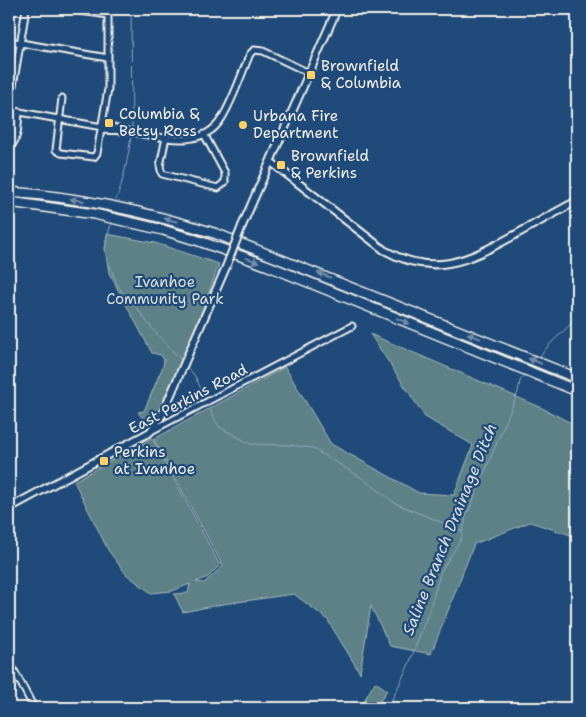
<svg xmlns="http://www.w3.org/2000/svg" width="586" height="717" font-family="'Shantell Sans',sans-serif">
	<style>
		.green { fill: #5d8186; stroke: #a8b9b7 }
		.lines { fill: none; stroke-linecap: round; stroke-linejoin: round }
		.stream { stroke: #8fa9c1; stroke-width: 1 }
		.minor-casing { stroke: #f4f1e8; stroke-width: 9 }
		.tertiary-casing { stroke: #f4f1e8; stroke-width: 10 }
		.motorway-casing { stroke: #f4f1e8; stroke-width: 12 }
		.minor { stroke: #1f4a7a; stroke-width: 5 }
		.tertiary { stroke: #1f4a7a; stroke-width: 6 }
		.motorway { stroke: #1f4a7a; stroke-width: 9 }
		.tertiary-bridge-casing { stroke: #f4f1e8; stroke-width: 10; stroke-linecap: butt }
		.tertiary-bridge { stroke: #1f4a7a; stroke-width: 6 }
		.oneway { fill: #748da6 }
		.poi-dot { fill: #ffd166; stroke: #1f4a7a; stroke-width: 2 }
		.labels { text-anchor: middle; stroke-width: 4.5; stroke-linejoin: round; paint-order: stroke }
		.poi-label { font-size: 15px; fill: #f4f1e8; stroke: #1f4a7a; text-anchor: start }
		.park-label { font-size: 15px; fill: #dde0d9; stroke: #1f4a7a }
		.street-label { font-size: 15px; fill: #f4f1e8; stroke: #1f4a7a }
		.water-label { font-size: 16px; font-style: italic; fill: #dbdfde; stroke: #1f4a7a }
	</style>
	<rect width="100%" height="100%" fill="#1f4a7a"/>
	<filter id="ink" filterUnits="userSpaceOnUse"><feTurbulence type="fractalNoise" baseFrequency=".02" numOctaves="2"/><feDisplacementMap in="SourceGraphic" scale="10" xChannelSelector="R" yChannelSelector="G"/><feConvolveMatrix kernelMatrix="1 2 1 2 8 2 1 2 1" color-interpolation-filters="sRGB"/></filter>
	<g filter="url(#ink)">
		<!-- green -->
		<path class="green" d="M 107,234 L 155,243 L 219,264 C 200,317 183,373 155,422 L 146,423 L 138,412 L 144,411 L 163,366 L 164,360 L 161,355 L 152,353 L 109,273 L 105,249 Z
			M 370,334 L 540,407 L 577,426 L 577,537 L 530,522 L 474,544 L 431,654 L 390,646 L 371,606 L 360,673 L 327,619 L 294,594 L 223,604 L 183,612 L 174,594 L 188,593 L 190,584 L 172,591 L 151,593 L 126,574 L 108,550 L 74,481 L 152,438 L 220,565 L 208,577 L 196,582 L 204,583 L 223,566 L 154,439 L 285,367 L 331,444 L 419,493 L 454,495 L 473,445 L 425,417 Z
			M 375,682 L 387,690 L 376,708 L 360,708 Z"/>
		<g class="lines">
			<!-- stream -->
			<path class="stream" d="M 131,9 L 132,127
				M 116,200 C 124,179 128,158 131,136
				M 111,225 L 106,240 L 105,252 L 116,282 L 123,294 L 136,307 L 154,331 L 181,360
				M 538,358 L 552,342 L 577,318
				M 188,368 L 195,376 L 206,400
				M 207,404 L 219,427 L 245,441 L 251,444 L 290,445 L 312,448 L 362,478 L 395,503 L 462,531
				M 388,708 L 409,664 L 430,608 L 441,571 L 461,539 L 466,517 L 518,392 L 520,381 L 525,375"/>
			<!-- minor casing -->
			<g class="minor-casing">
				<path id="minor" d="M 67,9 L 108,15
					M 9,41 L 108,58
					M 62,98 L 56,150 L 61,153 L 94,157 L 97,153 L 108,89 L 108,9
					M 9,110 L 102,127 L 104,130 C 112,131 119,130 127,131 C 157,136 202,152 222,118 C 234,98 241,75 250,54 L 254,50 L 263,51 L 309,73
					M 9,110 L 26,9
					M 102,127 L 105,125 L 121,130
					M 166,137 L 160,166 L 162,174 L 218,188 L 225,182 L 225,173 L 204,134
					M 9,147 C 19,142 18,122 19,112
					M 151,431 L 352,326
					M 9,661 L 34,708"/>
			</g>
			<!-- tertiary casing -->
			<g class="tertiary-casing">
				<path id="tertiary" d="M 271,162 L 384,250 C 434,278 467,261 513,236 C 535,224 556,212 577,201
					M 242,226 L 337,9
					M 9,508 L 150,432 L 162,415 L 226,267"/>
			</g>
			<!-- motorway casing -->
			<g class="motorway-casing">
				<path id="motorway" d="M 9,192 C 80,197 149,212 217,234 L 577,378
					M 9,202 L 94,214 L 163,230 L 199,241 L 266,265 L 577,391"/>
			</g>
			<!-- minor -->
			<use href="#minor" class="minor"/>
			<!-- tertiary -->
			<use href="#tertiary" class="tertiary"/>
			<!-- motorway -->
			<use href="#motorway" class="motorway"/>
			<!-- tertiary-bridge casing -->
			<g class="tertiary-bridge-casing">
				<path id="tertiary-bridge" d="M 226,267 L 242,226"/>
			</g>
			<!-- tertiary-bridge -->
			<use href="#tertiary-bridge" class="tertiary-bridge"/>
		</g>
		<!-- one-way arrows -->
		<defs><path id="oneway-solid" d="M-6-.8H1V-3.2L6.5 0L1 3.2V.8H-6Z" transform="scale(1.25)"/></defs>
		<g class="oneway">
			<use href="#oneway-solid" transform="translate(77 200) rotate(-171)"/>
			<use href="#oneway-solid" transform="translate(171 220) rotate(-165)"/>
			<use href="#oneway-solid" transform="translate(252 260) rotate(20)"/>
			<use href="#oneway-solid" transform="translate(324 275) rotate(-158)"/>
			<use href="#oneway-solid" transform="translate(403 321) rotate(22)"/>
			<use href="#oneway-solid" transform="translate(474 336) rotate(-158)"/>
			<use href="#oneway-solid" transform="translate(535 361) rotate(-158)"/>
		</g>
	</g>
	<!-- markers -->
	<g class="poi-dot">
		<rect x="306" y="70" width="10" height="10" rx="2.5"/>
		<rect x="104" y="118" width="10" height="10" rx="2.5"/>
		<circle cx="243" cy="125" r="5"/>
		<rect x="276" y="160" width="10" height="10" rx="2.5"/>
		<rect x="99" y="456" width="10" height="10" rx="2.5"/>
	</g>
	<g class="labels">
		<!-- poi labels -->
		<g class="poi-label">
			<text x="321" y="71">Brownfield<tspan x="321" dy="17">&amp; Columbia</tspan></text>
			<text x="119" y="119">Columbia &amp;<tspan x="119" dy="17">Betsy Ross</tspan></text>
			<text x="253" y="121">Urbana Fire<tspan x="253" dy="17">Department</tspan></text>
			<text x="291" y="161">Brownfield<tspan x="291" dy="17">&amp; Perkins</tspan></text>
			<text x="114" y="457">Perkins<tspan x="114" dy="17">at Ivanhoe</tspan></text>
		</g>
		<!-- park labels -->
		<g class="park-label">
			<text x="165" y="287">Ivanhoe<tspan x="165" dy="17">Community Park</tspan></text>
		</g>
		<!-- street labels -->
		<g class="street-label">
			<text transform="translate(188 399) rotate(-28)" y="5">East Perkins Road</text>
		</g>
		<!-- water labels -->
		<g class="water-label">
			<text transform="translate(449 529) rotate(-68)" y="6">Saline Branch Drainage Ditch</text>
		</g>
	</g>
	<!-- margin -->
	<rect width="586" height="717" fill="none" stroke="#1f4a7a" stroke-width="30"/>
	<rect x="15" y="15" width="556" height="687" fill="none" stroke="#f4f1e8" stroke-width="2" filter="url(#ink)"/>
</svg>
